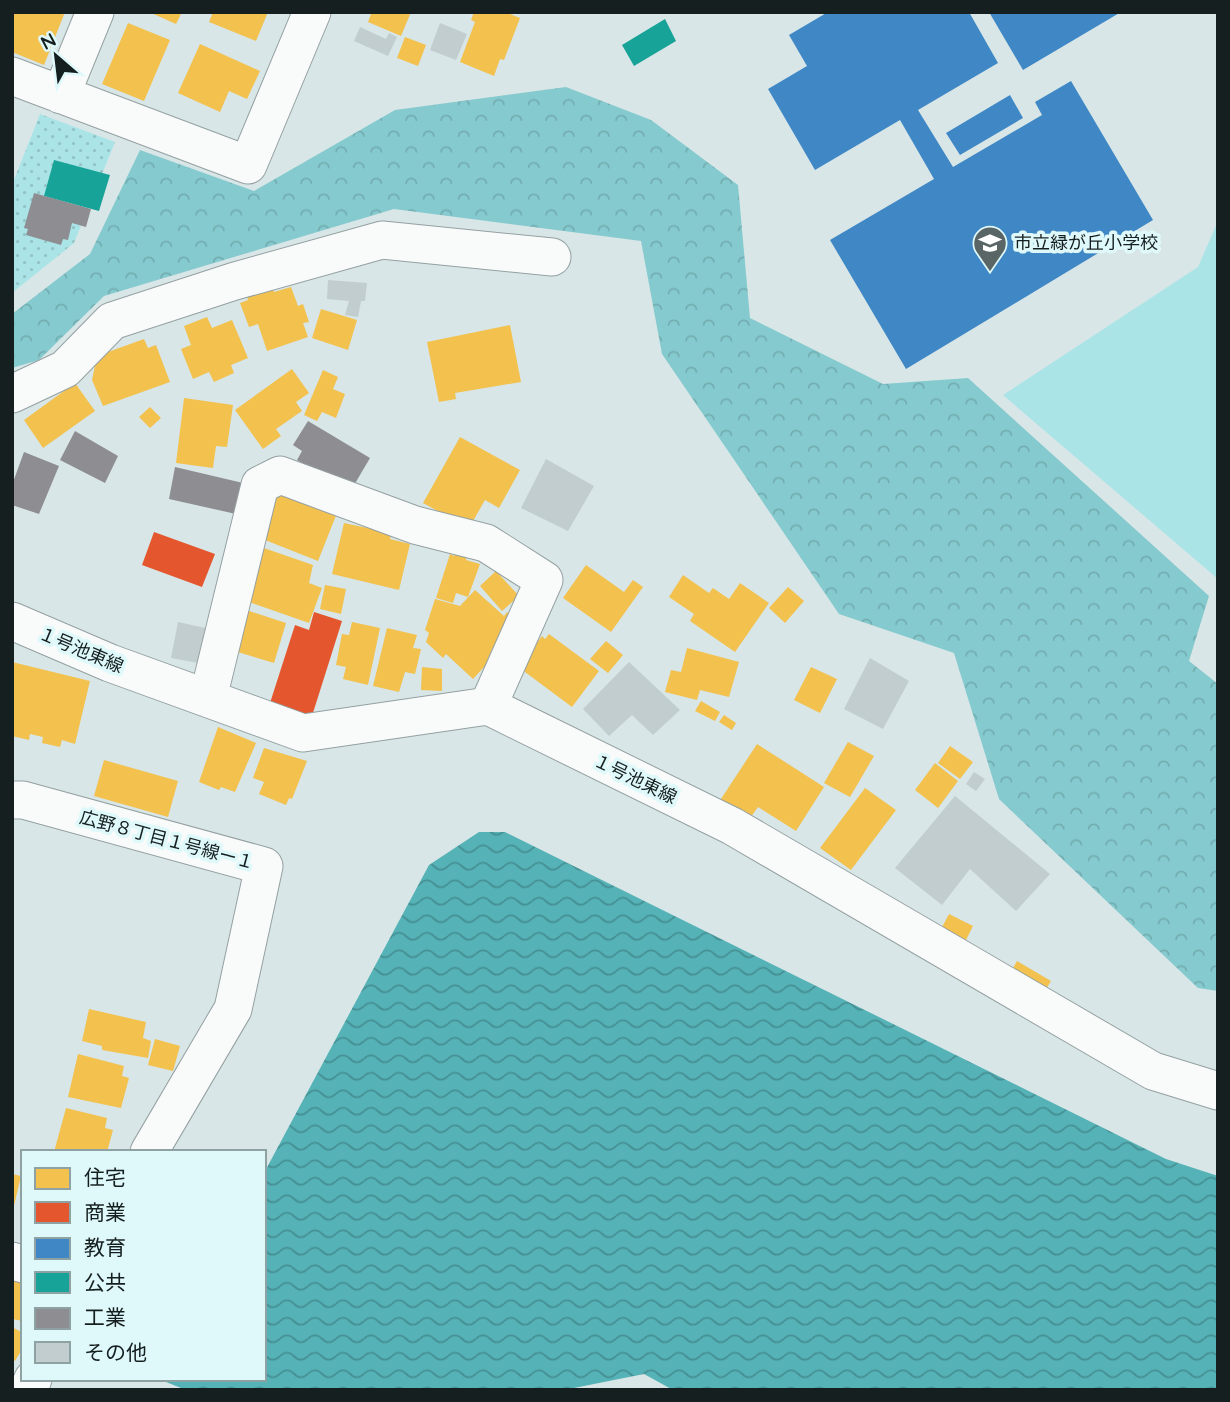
<svg xmlns="http://www.w3.org/2000/svg" width="1230" height="1402" font-family="Quicksand,'Noto Sans JP',sans-serif">
	<style>
		.green { fill: #aae4e7 }
		.forest { fill: url(#forest-crowns) }
		.park { fill: url(#park-dots) }
		.water { fill: url(#water-waves) }
		.homes { fill: #f2c14e }
		.shops { fill: #e4572e }
		.schools { fill: #3f88c5 }
		.public { fill: #17a398 }
		.industry { fill: #8d8d92 }
		.building { fill: #c1cdce }
		.lines { fill: none; stroke-linecap: round; stroke-linejoin: round }
		.street-casing { stroke: #95a0a1; stroke-width: 39 }
		.street { stroke: #f9fbfb; stroke-width: 37 }
		.labels { text-anchor: middle; stroke-width: 7; stroke-linejoin: round; paint-order: stroke }
		.poi-label { font-size: 18px; fill: #161f20; stroke: #dff9fa; text-anchor: start }
		.street-label { font-size: 18px; fill: #161f20; stroke: #dff9fa }
	</style>
	<defs>
		<pattern id="forest-crowns" width="20" height="18" patternUnits="userSpaceOnUse" patternTransform="scale(1.75)"><rect width="20" height="18" fill="#85cace"/><path d="M2 6a3 3 0 1 1 6 0M12 15a3 3 0 1 1 6 0" fill="none" stroke="#72adb1"/></pattern>
		<pattern id="park-dots" width="8" height="8" patternUnits="userSpaceOnUse" patternTransform="scale(1.75)"><rect width="8" height="8" fill="#aae4e7"/><path d="M2 2h.1M6 6h.1" fill="none" stroke="#92c3c6" stroke-width="1.8" stroke-linecap="round"/></pattern>
		<pattern id="water-waves" width="16" height="10" patternUnits="userSpaceOnUse" patternTransform="scale(1.75)"><rect width="16" height="10" fill="#55b2b6"/><path d="M0 5q4-4 8 0t8 0" fill="none" stroke="#459094"/></pattern>
	</defs>
	<rect width="100%" height="100%" fill="#d8e6e7"/>
	<!-- green -->
	<path class="green" d="M 1218,221 L 1218,579 L 1003,395 L 1198,267 Z"/>
	<!-- forest -->
	<path class="forest" d="M 566,87 L 651,120 L 738,185 L 750,318 L 883,384 L 968,378 L 1209,596 L 1189,661 L 1218,684 L 1218,991 L 1198,988 L 999,799 L 954,653 L 839,614 L 662,354 L 641,241 L 394,209 L 104,296 L 39,360 L 12,368 L 12,314 L 90,254 L 140,150 L 254,191 L 395,110 Z"/>
	<!-- park -->
	<path class="park" d="M 40,114 L 115,142 L 74,243 L 12,293 L 12,185 Z"/>
	<!-- water -->
	<path class="water" d="M 479,832 L 505,832 L 1166,1159 L 1218,1176 L 1218,1390 L 673,1390 L 644,1374 L 564,1390 L 186,1390 L 166,1382 L 165,1379 L 264,1379 L 264,1173 L 429,865 Z"/>
	<!-- homes -->
	<path class="homes" d="M 12,12 L 65,12 L 44,65 L 12,52 Z
		M 149,12 L 182,12 L 176,24 Z
		M 213,12 L 268,12 L 256,41 L 209,22 Z
		M 366,12 L 411,12 L 401,36 L 368,22 L 371,14 Z
		M 474,12 L 505,12 L 520,18 L 504,60 L 500,59 L 494,76 L 460,62 L 475,22 L 471,20 Z
		M 128,23 L 170,40 L 144,101 L 102,84 Z
		M 405,37 L 426,45 L 418,66 L 397,58 Z
		M 200,44 L 260,71 L 247,99 L 229,91 L 220,112 L 178,93 Z
		M 272,287 L 274,292 L 291,287 L 298,306 L 303,304 L 309,322 L 303,323 L 308,337 L 267,351 L 258,324 L 249,327 L 240,303 L 248,300 L 247,296 Z
		M 321,309 L 357,320 L 348,350 L 312,338 Z
		M 207,317 L 212,328 L 232,320 L 248,358 L 231,365 L 234,373 L 214,382 L 209,372 L 193,379 L 181,349 L 191,345 L 184,326 Z
		M 510,325 L 521,382 L 455,393 L 456,399 L 439,402 L 427,342 Z
		M 144,339 L 148,348 L 156,345 L 170,382 L 103,406 L 92,380 L 97,356 Z
		M 292,369 L 309,393 L 296,402 L 302,411 L 276,429 L 281,436 L 263,449 L 235,410 Z
		M 323,370 L 338,377 L 333,389 L 345,394 L 336,418 L 322,412 L 317,421 L 304,415 Z
		M 75,383 L 95,411 L 43,448 L 24,420 Z
		M 184,398 L 233,405 L 227,447 L 216,446 L 213,468 L 176,463 Z
		M 150,407 L 161,418 L 150,428 L 139,417 Z
		M 460,437 L 520,470 L 499,508 L 485,500 L 469,528 L 423,503 Z
		M 279,490 L 337,513 L 318,561 L 260,538 Z
		M 344,523 L 391,533 L 390,539 L 410,544 L 399,590 L 332,574 Z
		M 261,547 L 313,565 L 309,583 L 322,588 L 309,623 L 235,597 Z
		M 457,550 L 468,554 L 466,560 L 480,564 L 468,597 L 456,593 L 453,603 L 436,598 L 450,554 L 454,556 Z
		M 586,565 L 624,592 L 633,580 L 643,587 L 611,632 L 563,598 Z
		M 496,571 L 519,596 L 502,611 L 480,586 Z
		M 683,575 L 709,593 L 713,588 L 729,599 L 740,583 L 769,603 L 735,652 L 690,621 L 694,614 L 669,597 Z
		M 325,585 L 346,589 L 341,614 L 320,609 Z
		M 788,587 L 804,601 L 785,623 L 769,608 Z
		M 475,590 L 504,616 L 507,612 L 517,621 L 491,650 L 496,654 L 473,679 L 446,654 L 443,658 L 426,642 L 429,633 L 425,630 L 435,599 L 460,606 Z
		M 243,609 L 286,623 L 274,663 L 231,650 Z
		M 352,622 L 380,628 L 368,685 L 343,679 L 346,667 L 336,665 L 342,634 L 349,635 Z
		M 387,628 L 417,635 L 413,648 L 421,649 L 415,674 L 405,672 L 399,692 L 373,686 Z
		M 549,634 L 599,671 L 572,707 L 521,669 L 523,661 L 542,636 L 545,639 Z
		M 606,641 L 623,655 L 608,673 L 590,659 Z
		M 687,648 L 739,662 L 729,697 L 700,690 L 697,700 L 665,692 L 671,670 L 681,672 Z
		M 12,662 L 90,681 L 75,744 L 62,740 L 60,747 L 42,743 L 43,737 L 30,734 L 29,740 L 12,736 Z
		M 422,667 L 442,669 L 442,691 L 421,690 Z
		M 811,667 L 837,679 L 820,713 L 794,700 Z
		M 701,701 L 720,712 L 715,721 L 695,711 Z
		M 724,715 L 736,723 L 732,730 L 719,722 Z
		M 218,727 L 256,743 L 235,792 L 221,787 L 219,790 L 199,782 Z
		M 848,742 L 874,756 L 850,797 L 824,783 Z
		M 757,744 L 824,787 L 796,831 L 758,807 L 750,818 L 721,799 Z
		M 950,746 L 973,762 L 960,779 L 938,763 Z
		M 264,748 L 307,761 L 292,799 L 289,798 L 286,805 L 259,794 L 264,782 L 253,778 Z
		M 104,760 L 178,781 L 168,817 L 94,796 Z
		M 935,763 L 958,781 L 938,808 L 915,790 Z
		M 865,788 L 896,810 L 851,870 L 820,848 Z
		M 949,914 L 973,926 L 964,944 L 940,931 Z
		M 1017,961 L 1051,981 L 1043,994 L 1009,975 Z
		M 89,1009 L 146,1022 L 143,1038 L 151,1041 L 148,1058 L 102,1050 L 102,1046 L 82,1041 Z
		M 155,1039 L 180,1046 L 173,1071 L 148,1065 Z
		M 78,1054 L 124,1066 L 122,1076 L 129,1078 L 121,1108 L 68,1097 Z
		M 66,1108 L 107,1118 L 105,1128 L 113,1130 L 107,1152 L 54,1152 Z
		M 12,1174 L 21,1176 L 13,1210 L 12,1209 Z
		M 12,1277 L 23,1280 L 23,1321 L 12,1319 Z
		M 12,1327 L 23,1333 L 23,1348 L 15,1361 L 12,1359 Z"/>
	<!-- shops -->
	<path class="shops" d="M 154,532 L 215,554 L 202,587 L 142,565 Z
		M 314,612 L 342,621 L 312,716 L 270,703 L 295,625 L 309,630 Z"/>
	<!-- schools -->
	<path class="schools" d="M 828,12 L 969,12 L 998,63 L 918,110 L 953,167 L 1042,115 L 1035,102 L 1071,81 L 1153,220 L 906,369 L 830,240 L 934,179 L 900,120 L 815,170 L 768,89 L 807,66 L 789,35 Z
		M 989,12 L 1121,12 L 1023,70 Z
		M 1010,95 L 1023,118 L 960,155 L 946,133 Z"/>
	<!-- public -->
	<path class="public" d="M 665,19 L 676,41 L 634,66 L 622,45 Z
		M 54,160 L 110,175 L 99,211 L 44,196 Z"/>
	<!-- industry -->
	<path class="industry" d="M 34,193 L 91,209 L 86,227 L 72,223 L 68,240 L 63,239 L 61,245 L 26,235 L 28,229 L 24,228 Z
		M 308,421 L 370,458 L 350,492 L 297,460 L 302,451 L 293,445 Z
		M 75,431 L 118,456 L 105,483 L 60,460 Z
		M 24,452 L 59,466 L 39,514 L 12,505 L 12,485 Z
		M 175,467 L 243,483 L 236,514 L 169,499 Z"/>
	<!-- building -->
	<path class="building" d="M 440,23 L 467,34 L 456,60 L 430,50 Z
		M 360,27 L 386,39 L 389,33 L 397,37 L 388,56 L 354,41 Z
		M 328,280 L 367,283 L 365,301 L 361,301 L 358,317 L 345,315 L 349,301 L 327,299 Z
		M 546,459 L 594,486 L 568,531 L 521,508 Z
		M 178,622 L 210,629 L 204,664 L 171,658 Z
		M 870,658 L 909,681 L 883,729 L 844,709 Z
		M 629,662 L 680,710 L 653,735 L 632,715 L 609,736 L 583,709 Z
		M 974,772 L 985,779 L 976,791 L 966,784 Z
		M 955,796 L 1050,874 L 1016,911 L 970,869 L 942,905 L 895,868 Z"/>
	<g class="lines">
		<!-- street casing -->
		<g class="street-casing">
			<path id="street" d="M 12,76 L 248,165 L 312,12
				M 61,95 L 95,12
				M 12,394 L 65,369 L 112,321 L 235,281 L 382,240 L 552,257
				M 12,621 L 110,663 L 303,733 L 488,706 L 732,826 L 1153,1071 L 1218,1091
				M 208,698 L 260,485 L 280,475 L 415,525 L 486,543 L 544,580 L 488,706
				M 12,800 L 23,800 L 264,866 L 233,1009 L 149,1152
				M 12,1261 L 23,1264
				M 28,1390 L 33,1379"/>
		</g>
		<!-- street -->
		<use href="#street" class="street"/>
	</g>
	<!-- icons -->
	<defs>
		<g id="school-pin" transform="scale(1.75)"><path d="M0 17L-7.5 6A9.5 9.5 0 1 1 7.5 6Z" fill="#5a6566" stroke="#dff9fa"/><path d="M0-5L7-2L0 1L-7-2ZM-4 1L0 2.5L4 1V4Q0 6-4 4Z" fill="#fff"/></g>
	</defs>
	<g fill-rule="evenodd">
		<use href="#school-pin" x="990" y="243"/>
	</g>
	<g class="labels">
		<!-- poi labels -->
		<g class="poi-label">
			<text x="1014" y="249">市立緑が丘小学校</text>
		</g>
		<!-- street labels -->
		<g class="street-label">
			<text transform="translate(81 650) rotate(23)" y="6">１号池東線</text>
			<text transform="translate(635 779) rotate(26)" y="6">１号池東線</text>
			<text transform="translate(167 840) rotate(15)" y="6">広野８丁目１号線ー１</text>
		</g>
	</g>
	<!-- border -->
	<rect width="1230" height="1402" fill="none" stroke="#161f20" stroke-width="28"/>
	<!-- legend -->
	<rect x="21" y="1150" width="245" height="231" fill="#dff9fa" stroke="#8fa2a3" stroke-width="2"/>
	<rect x="35" y="1168" width="35" height="21" fill="#f2c14e" stroke="#8fa2a3" stroke-width="2"/>
	<text x="84" y="1185" font-size="21" fill="#161f20">住宅</text>
	<rect x="35" y="1202" width="35" height="21" fill="#e4572e" stroke="#8fa2a3" stroke-width="2"/>
	<text x="84" y="1220" font-size="21" fill="#161f20">商業</text>
	<rect x="35" y="1238" width="35" height="21" fill="#3f88c5" stroke="#8fa2a3" stroke-width="2"/>
	<text x="84" y="1255" font-size="21" fill="#161f20">教育</text>
	<rect x="35" y="1272" width="35" height="21" fill="#17a398" stroke="#8fa2a3" stroke-width="2"/>
	<text x="84" y="1290" font-size="21" fill="#161f20">公共</text>
	<rect x="35" y="1308" width="35" height="21" fill="#8d8d92" stroke="#8fa2a3" stroke-width="2"/>
	<text x="84" y="1325" font-size="21" fill="#161f20">工業</text>
	<rect x="35" y="1342" width="35" height="21" fill="#c1cdce" stroke="#8fa2a3" stroke-width="2"/>
	<text x="84" y="1360" font-size="21" fill="#161f20">その他</text>
	<!-- north arrow -->
	<g transform="translate(56 56) rotate(332)" stroke="#dff9fa" stroke-width="5" paint-order="stroke">
	<path d="M0-5L12 26L0 18L-12 26Z" fill="#161f20"/>
	<text y="-10" font-size="19" font-weight="bold" text-anchor="middle" fill="#161f20">N</text>
	</g>
</svg>
